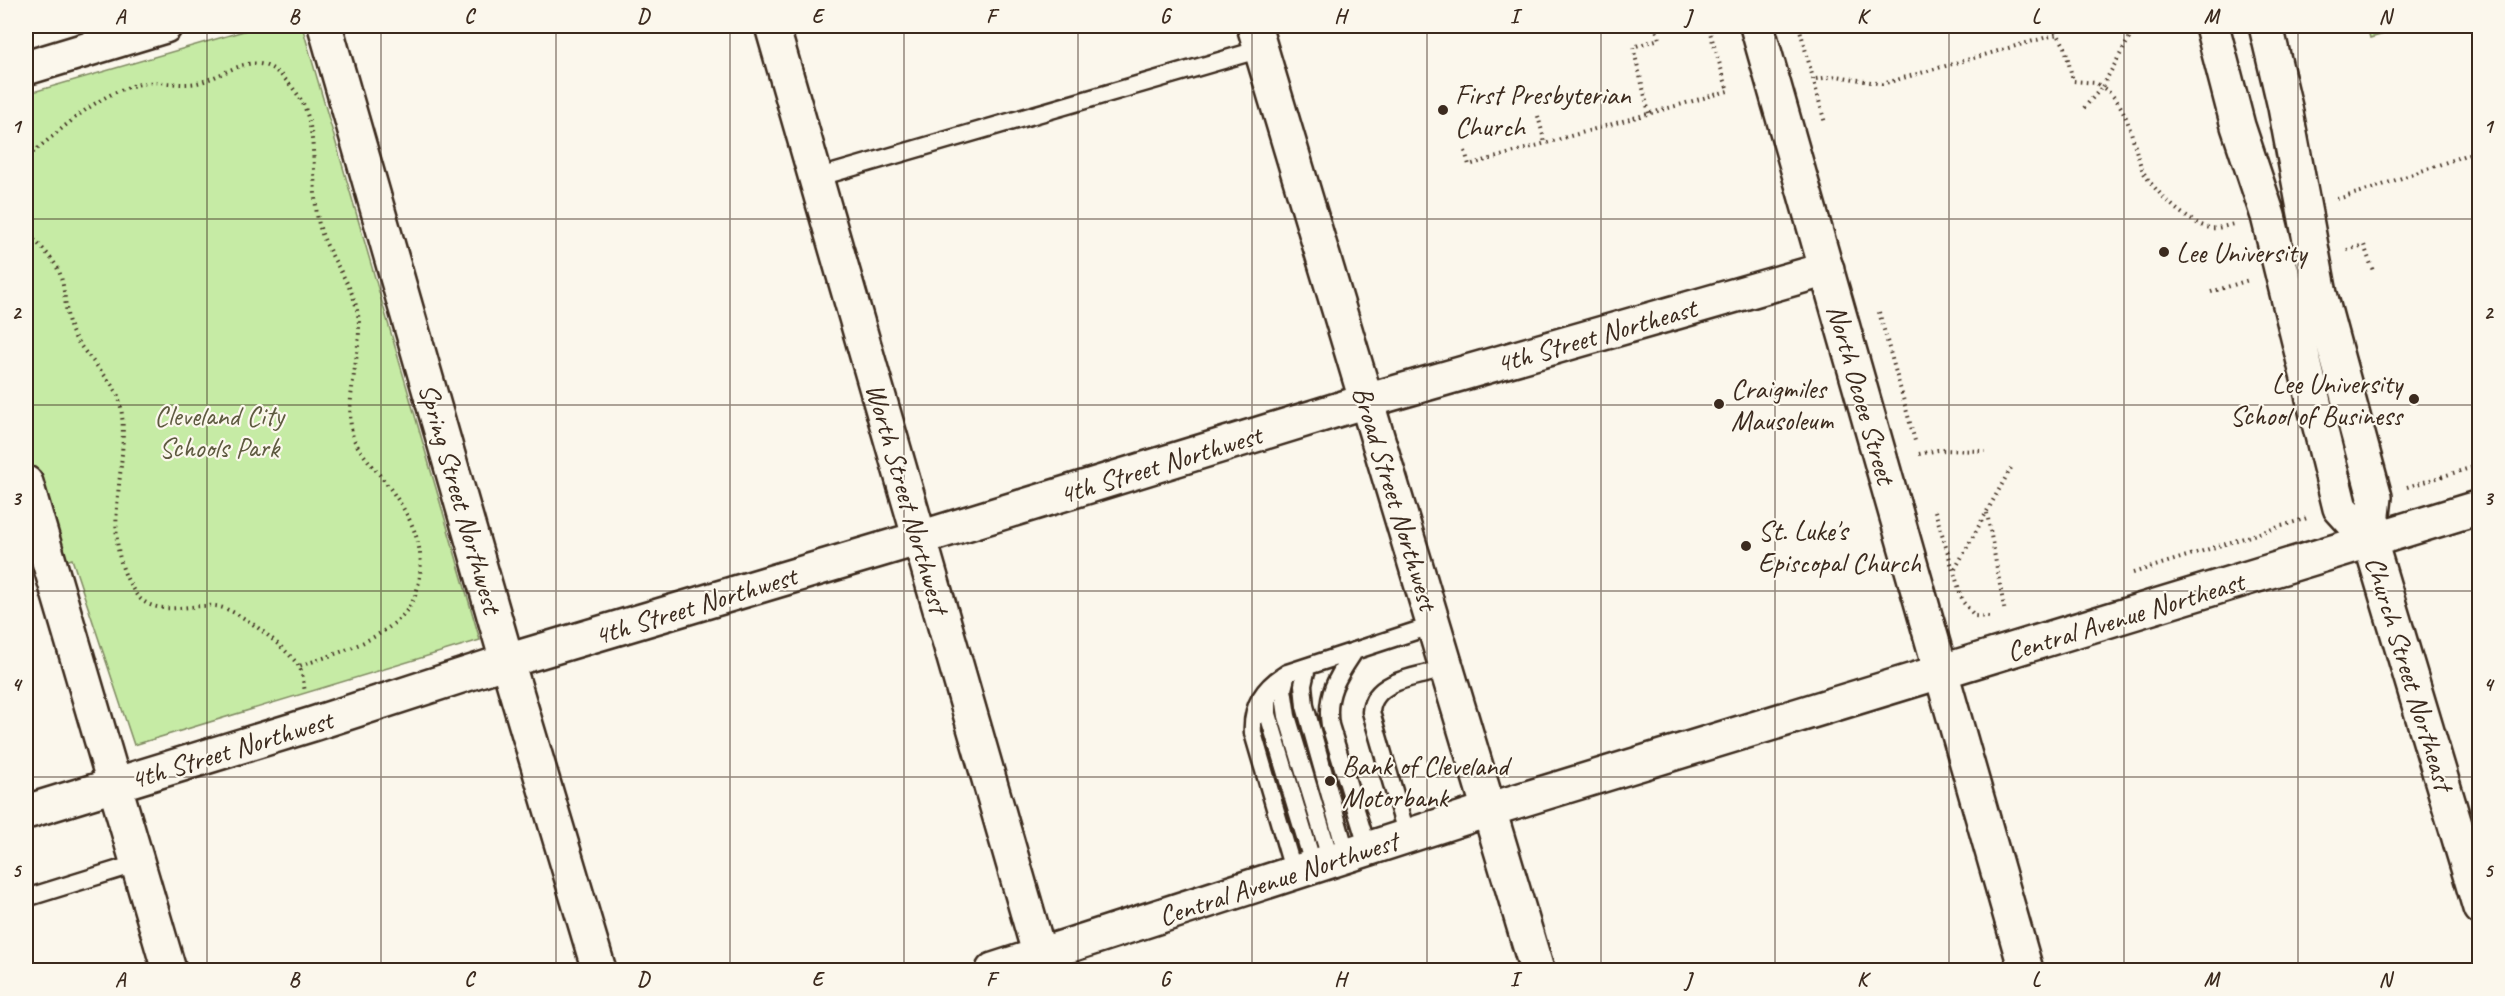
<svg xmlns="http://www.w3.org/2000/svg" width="2505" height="996" font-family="Caveat,sans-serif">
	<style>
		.green { fill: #c6eba5; stroke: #808a62; stroke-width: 1.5 }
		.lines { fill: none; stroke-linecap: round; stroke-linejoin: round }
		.lane-casing { stroke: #3b2a1e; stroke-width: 21 }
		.street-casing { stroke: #3b2a1e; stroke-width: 38 }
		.secondary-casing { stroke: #3b2a1e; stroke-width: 38 }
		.path { stroke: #3b2a1e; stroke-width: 4; stroke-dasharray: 1.5 4.5; stroke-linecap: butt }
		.lane { stroke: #fbf7ec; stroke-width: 16 }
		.street { stroke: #fbf7ec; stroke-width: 33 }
		.secondary { stroke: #fbf7ec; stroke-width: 33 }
		.grid { fill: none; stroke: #3b2a1e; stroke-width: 1.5; stroke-opacity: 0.55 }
		.poi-dot { fill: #3b2a1e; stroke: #fbf7ec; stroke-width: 2 }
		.labels { text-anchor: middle; stroke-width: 4.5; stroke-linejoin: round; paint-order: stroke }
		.poi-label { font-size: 28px; fill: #3b2a1e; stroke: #fbf7ec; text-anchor: start }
		.street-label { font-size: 28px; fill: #3b2a1e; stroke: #fbf7ec }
		.park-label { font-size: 28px; fill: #5e5a40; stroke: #fbf7ec }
		.neatline { fill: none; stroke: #3b2a1e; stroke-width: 2 }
		.grid-label { font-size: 20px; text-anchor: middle; font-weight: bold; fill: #3b2a1e }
	</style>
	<rect width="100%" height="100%" fill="#fbf7ec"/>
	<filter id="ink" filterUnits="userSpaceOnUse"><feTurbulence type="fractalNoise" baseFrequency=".0167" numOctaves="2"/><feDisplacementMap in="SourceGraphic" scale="12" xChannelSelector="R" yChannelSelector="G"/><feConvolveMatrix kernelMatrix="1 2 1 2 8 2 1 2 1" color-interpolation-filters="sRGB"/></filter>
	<g filter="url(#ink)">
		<!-- green -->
		<path class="green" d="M 261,26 L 302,26 L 480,640 L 134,745 L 72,559 L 26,574 L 26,94 Z
			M 2367,26 L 2412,26 L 2370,38 Z"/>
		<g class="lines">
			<!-- lane casing -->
			<g class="lane-casing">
				<path id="lane" d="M 816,178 L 1261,49
					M 1354,652 C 1338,676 1325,694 1330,725 L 1368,849
					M 1307,667 L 1303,685 L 1305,706 L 1347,856
					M 1287,673 L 1283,689 L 1287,716 L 1331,861
					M 1272,687 L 1268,698 L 1268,714 L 1314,867
					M 1407,836 L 1371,712 C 1373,679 1421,676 1447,669
					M 1294,873 L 1253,733 C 1251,706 1264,687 1287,673 L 1434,625
					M 26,898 L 139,863"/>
			</g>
			<!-- street casing -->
			<g class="street-casing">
				<path id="street" d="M 325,26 L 507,661 L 599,970
					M 772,26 L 1044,970
					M 2212,26 L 2238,126 L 2268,216 L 2340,508 L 2370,541
					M 2266,26 L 2285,107 L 2320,294 L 2375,497 L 2370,541 L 2480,908
					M 26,68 L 165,26
					M 26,483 L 169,970
					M 26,812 L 313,724 L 507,661 L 920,538 L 1366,401 L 1827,269
					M 993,970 L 1488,810 L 2480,507"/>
			</g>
			<!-- secondary casing -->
			<g class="secondary-casing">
				<path id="secondary" d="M 1254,26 L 1537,970
					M 1757,26 L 2026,970"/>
			</g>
			<!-- path -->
			<path class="path" d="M 1799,26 L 1825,123
				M 2053,26 L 2065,47 L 2073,81 L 2096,83 L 2102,87 L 2136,26
				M 1816,79 L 1837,76 L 1882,84 L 2058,34
				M 2084,108 L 2102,87 C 2130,105 2131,140 2142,169 C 2151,189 2189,225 2211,228 C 2218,229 2228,225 2234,224
				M 1649,113 L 1633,47 L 1659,39 L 1655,26
				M 1538,116 L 1545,143
				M 1465,151 L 1469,165 L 1728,91 L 1708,26
				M 26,162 L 31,154 C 65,127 103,88 147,83 C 166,81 183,87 201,82 C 231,73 253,49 282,76 C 290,84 301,97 305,108 C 318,143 311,184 318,220 C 326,258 357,284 359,324 C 360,359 344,403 353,437 C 357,448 368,460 375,469 C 404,505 432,544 416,593 C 403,635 336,654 299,666
				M 2337,199 L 2371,189 L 2480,150
				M 26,231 C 38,245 56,259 61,277 C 67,298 64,320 76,339 C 86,356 117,385 120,402 C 133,466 95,536 136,594 C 154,618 190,604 214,606 C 237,607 285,647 298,665 C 303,671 303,684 305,691
				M 2347,250 L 2364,245 L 2373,271
				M 2211,292 L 2249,280
				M 1879,312 L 1915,441
				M 1919,454 L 1938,450 L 1985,451
				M 2407,487 L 2480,465
				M 1935,511 L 1963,602 L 1975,616 L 1989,617
				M 1987,513 L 2005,613
				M 1955,569 L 2011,468
				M 2133,573 L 2307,518"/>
			<!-- lane -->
			<use href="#lane" class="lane"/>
			<!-- street -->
			<use href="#street" class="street"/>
			<!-- secondary -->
			<use href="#secondary" class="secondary"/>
		</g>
	</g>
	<!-- grid -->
	<path class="grid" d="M 207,26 L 207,970M 381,26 L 381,970M 556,26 L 556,970M 730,26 L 730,970M 904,26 L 904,970M 1078,26 L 1078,970M 1252,26 L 1252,970M 1427,26 L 1427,970M 1601,26 L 1601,970M 1775,26 L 1775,970M 1949,26 L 1949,970M 2124,26 L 2124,970M 2298,26 L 2298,970M 26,219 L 2480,219M 26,405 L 2480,405M 26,591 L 2480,591M 26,777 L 2480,777"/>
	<!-- markers -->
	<g class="poi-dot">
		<circle cx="1443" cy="110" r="6"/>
		<circle cx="2164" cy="252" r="6"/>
		<circle cx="2414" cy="399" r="6"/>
		<circle cx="1719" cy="404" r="6"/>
		<circle cx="1746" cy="546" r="6"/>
		<circle cx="1330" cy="781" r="6"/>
	</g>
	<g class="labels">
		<!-- poi labels -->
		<g class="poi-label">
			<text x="1455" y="104">First Presbyterian<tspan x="1455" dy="32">Church</tspan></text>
			<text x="2176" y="262">Lee University</text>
			<text x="2402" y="393" text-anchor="end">Lee University<tspan x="2402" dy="32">School of Business</tspan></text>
			<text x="1731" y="398">Craigmiles<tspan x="1731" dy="32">Mausoleum</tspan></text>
			<text x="1758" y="540">St. Luke's<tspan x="1758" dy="32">Episcopal Church</tspan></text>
			<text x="1342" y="775">Bank of Cleveland<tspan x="1342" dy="32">Motorbank</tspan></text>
		</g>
		<!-- street labels -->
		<g class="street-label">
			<text transform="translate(1596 335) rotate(-16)" y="10">4th Street Northeast</text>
			<text transform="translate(1862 394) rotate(74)" y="10">North Ocoee Street</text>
			<text transform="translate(1160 464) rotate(-17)" y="10">4th Street Northwest</text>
			<text transform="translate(461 498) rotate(74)" y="10">Spring Street Northwest</text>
			<text transform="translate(908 498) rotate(74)" y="10">Worth Street Northwest</text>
			<text transform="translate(1396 498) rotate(73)" y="10">Broad Street Northwest</text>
			<text transform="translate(695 605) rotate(-17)" y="10">4th Street Northwest</text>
			<text transform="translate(2125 616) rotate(-17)" y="10">Central Avenue Northeast</text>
			<text transform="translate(2410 673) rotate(73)" y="10">Church Street Northeast</text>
			<text transform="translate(231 749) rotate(-17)" y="10">4th Street Northwest</text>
			<text transform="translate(1278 878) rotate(-18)" y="10">Central Avenue Northwest</text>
		</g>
		<!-- park labels -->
		<g class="park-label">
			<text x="219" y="425">Cleveland City<tspan x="219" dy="32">Schools Park</tspan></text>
		</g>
	</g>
	<!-- margin -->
	<rect width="2505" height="996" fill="none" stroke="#fbf7ec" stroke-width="66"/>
	<rect x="33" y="33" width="2439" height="930" class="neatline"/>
	<g class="grid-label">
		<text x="120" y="23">A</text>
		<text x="294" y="23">B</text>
		<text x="469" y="23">C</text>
		<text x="643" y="23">D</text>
		<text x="817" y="23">E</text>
		<text x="991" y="23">F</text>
		<text x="1165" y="23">G</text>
		<text x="1340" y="23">H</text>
		<text x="1514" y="23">I</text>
		<text x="1688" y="23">J</text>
		<text x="1862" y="23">K</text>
		<text x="2036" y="23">L</text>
		<text x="2211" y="23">M</text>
		<text x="2385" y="23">N</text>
		<text x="16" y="133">1</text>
		<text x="2488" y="133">1</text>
		<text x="16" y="319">2</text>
		<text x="2488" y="319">2</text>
		<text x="16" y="505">3</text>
		<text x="2488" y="505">3</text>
		<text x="16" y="691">4</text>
		<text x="2488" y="691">4</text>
		<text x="16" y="877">5</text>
		<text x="2488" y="877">5</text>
		<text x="120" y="986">A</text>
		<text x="294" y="986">B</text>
		<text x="469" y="986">C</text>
		<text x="643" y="986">D</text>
		<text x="817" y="986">E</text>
		<text x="991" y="986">F</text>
		<text x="1165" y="986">G</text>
		<text x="1340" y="986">H</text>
		<text x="1514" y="986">I</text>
		<text x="1688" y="986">J</text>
		<text x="1862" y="986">K</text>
		<text x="2036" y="986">L</text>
		<text x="2211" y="986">M</text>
		<text x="2385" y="986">N</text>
	</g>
</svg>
